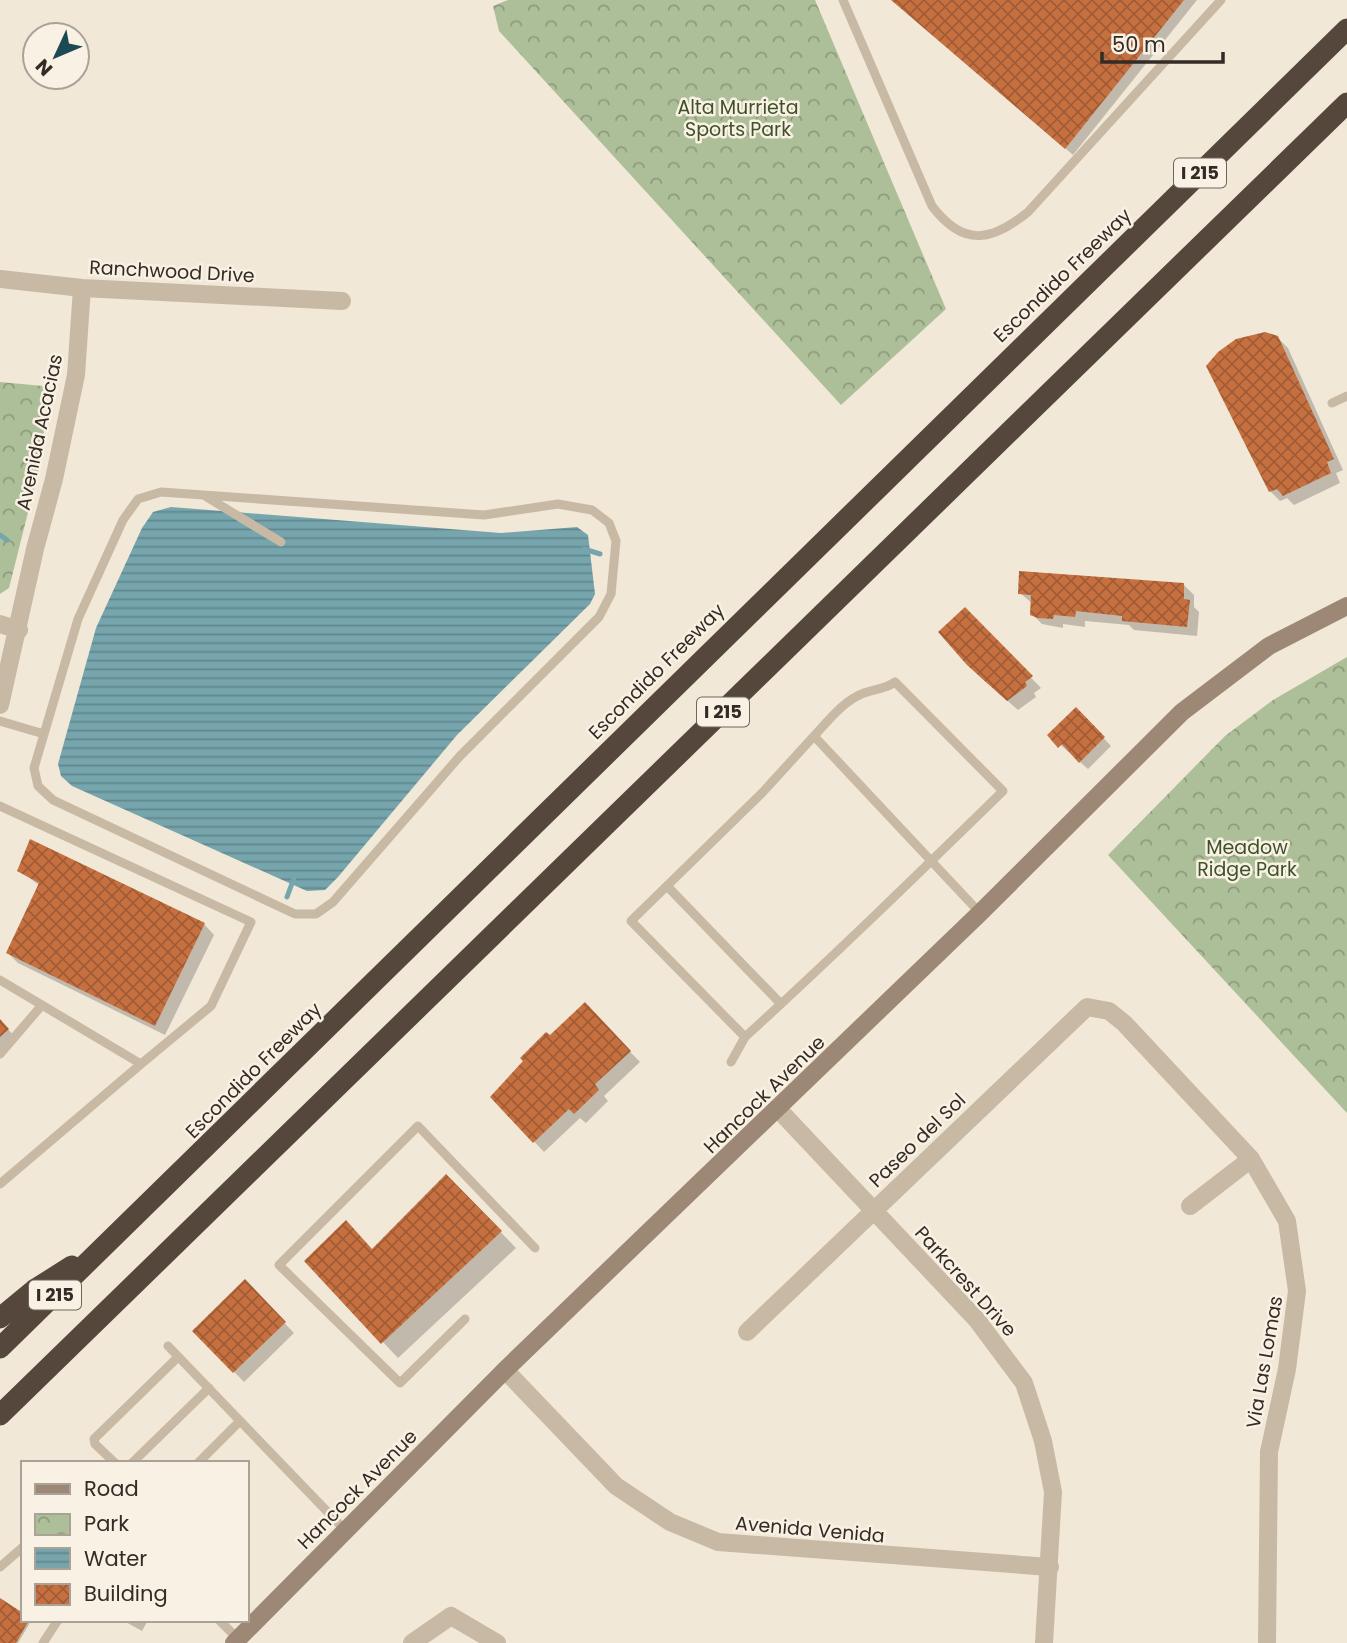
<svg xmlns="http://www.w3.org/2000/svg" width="1347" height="1643" font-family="Poppins,sans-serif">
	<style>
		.park { fill: url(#park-crowns) }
		.water { fill: url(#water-rules) }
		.shadow { fill: #0003 }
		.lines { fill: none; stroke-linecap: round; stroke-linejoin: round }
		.stream { stroke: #76a5ad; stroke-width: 5 }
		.building { fill: url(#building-cross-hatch) }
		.service { stroke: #c8b9a4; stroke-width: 9 }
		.minor { stroke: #c8b9a4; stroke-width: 18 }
		.secondary { stroke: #9c8875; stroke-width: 18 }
		.motorway { stroke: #55473c; stroke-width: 21 }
		.labels { text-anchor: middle; stroke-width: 5; stroke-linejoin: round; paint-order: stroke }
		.shield { fill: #f9f1e3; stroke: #6e665e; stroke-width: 2 }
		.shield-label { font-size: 18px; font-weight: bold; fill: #332b25 }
		.park-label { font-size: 19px; fill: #3e5229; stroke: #f9f1e3 }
		.street-label { font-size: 19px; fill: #332b25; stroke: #f9f1e3 }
	</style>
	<defs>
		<pattern id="park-crowns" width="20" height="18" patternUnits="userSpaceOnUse" patternTransform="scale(1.75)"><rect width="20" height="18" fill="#adbf98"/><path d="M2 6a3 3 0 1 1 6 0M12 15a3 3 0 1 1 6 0" fill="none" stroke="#8d9b7c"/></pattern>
		<pattern id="water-rules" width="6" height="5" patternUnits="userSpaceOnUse" patternTransform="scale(1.75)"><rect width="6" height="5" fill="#76a5ad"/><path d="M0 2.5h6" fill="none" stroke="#61878d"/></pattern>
		<pattern id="building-cross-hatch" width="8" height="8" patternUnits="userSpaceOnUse" patternTransform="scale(1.75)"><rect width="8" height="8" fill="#c67040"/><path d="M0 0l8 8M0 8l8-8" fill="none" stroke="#a15c35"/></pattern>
	</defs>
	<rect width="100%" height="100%" fill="#f1e8d7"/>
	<!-- park -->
	<path class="park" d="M 508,0 L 815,0 L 946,309 L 841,405 L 499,31 L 493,6 Z
		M 0,382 L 43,386 L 44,449 L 9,588 L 0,594 Z
		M 1347,657 L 1347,1113 L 1108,855 L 1225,736 L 1273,700 Z"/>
	<!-- water -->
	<path class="water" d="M 171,507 L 501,533 L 577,527 L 588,535 L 595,594 L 590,604 L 457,735 L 338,877 L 325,890 L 307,891 L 72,786 L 61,776 L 58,764 L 96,628 L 142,528 L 153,512 Z"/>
	<!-- shadow -->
	<path class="shadow" d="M 893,0 L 1197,0 L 1073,155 Z
		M 1277,337 L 1288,348 L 1343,470 L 1336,473 L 1340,483 L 1294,505 L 1287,498 L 1280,501 L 1270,491 Z
		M 1184,585 L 1194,595 L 1194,607 L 1199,612 L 1197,636 L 1134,630 L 1129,625 L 1085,621 L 1085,627 L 1063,624 L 1063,628 L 1042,624 L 1032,614 L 1033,604 L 1020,593 Z
		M 965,609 L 1041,688 L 1034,693 L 1036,697 L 1018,710 L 979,676 Z
		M 1076,709 L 1111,746 L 1088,769 L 1049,735 Z
		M 19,870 L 204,924 L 214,935 L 165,1035 L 18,963 L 8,953 L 40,886 Z
		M 595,1015 L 640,1062 L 604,1096 L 608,1101 L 586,1123 L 580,1118 L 544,1152 L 492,1097 L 550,1038 Z
		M 0,1021 L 18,1040 L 0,1056 Z
		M 446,1176 L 516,1248 L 398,1358 L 307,1261 L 373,1251 Z
		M 245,1282 L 294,1333 L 244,1382 L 194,1331 Z
		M 0,1600 L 23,1620 L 31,1621 L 18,1643 L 0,1643 Z
		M 122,1620 L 148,1620 L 142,1631 Z"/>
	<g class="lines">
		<!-- stream -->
		<path class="stream" d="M 0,535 L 7,540
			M 584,549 L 600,554
			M 287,897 L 294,878"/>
	</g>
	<!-- building -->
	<path class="building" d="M 891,0 L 1184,0 L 1065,149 Z
		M 1265,332 L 1278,336 L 1334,459 L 1327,462 L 1331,473 L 1283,496 L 1277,489 L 1269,492 L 1206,366 L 1218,352 L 1236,339 Z
		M 1019,571 L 1184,583 L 1184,599 L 1190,600 L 1187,627 L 1122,621 L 1122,616 L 1076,611 L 1075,617 L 1054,615 L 1053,619 L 1038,618 L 1030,615 L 1031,595 L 1018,594 Z
		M 965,607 L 1033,676 L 1025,682 L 1027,686 L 1007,701 L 967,665 L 938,632 Z
		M 1076,707 L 1105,737 L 1079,763 L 1062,744 L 1058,748 L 1047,735 Z
		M 30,839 L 205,923 L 155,1026 L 6,953 L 39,883 L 17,871 Z
		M 585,1002 L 631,1051 L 595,1084 L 599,1090 L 574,1114 L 569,1109 L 533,1143 L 490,1097 L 523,1061 L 520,1058 L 546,1032 L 550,1035 Z
		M 0,1019 L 9,1029 L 0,1037 Z
		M 446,1174 L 502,1231 L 381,1344 L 304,1261 L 346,1220 L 372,1249 Z
		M 245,1279 L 286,1322 L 233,1373 L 192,1331 Z
		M 0,1598 L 23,1613 L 23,1620 L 29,1620 L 16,1643 L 0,1643 Z"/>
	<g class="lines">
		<!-- service -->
		<path class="service" d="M 843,0 L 932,206 C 963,247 991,242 1028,212 L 1221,0
			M 1332,403 L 1347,396
			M 161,492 L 484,515 L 558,504 L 592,510 L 609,523 L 616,541 L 611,594 L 599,617 L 460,756 L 333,902 L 316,914 L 295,914 L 53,800 L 38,786 L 34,768 L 78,619 L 123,520 L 138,499 Z
			M 205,496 L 281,542
			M 0,721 L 44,734
			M 814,736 C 828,721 844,700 864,693 C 876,688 884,690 895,682 L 1003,791 C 918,874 833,957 745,1037 L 631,921 L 762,793 L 814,736 L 980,913
			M 0,806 L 251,922 L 211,1006 L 141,1064 L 0,980
			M 667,886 L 781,1004
			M 0,1054 L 42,1005
			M 731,1062 L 745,1037
			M 0,1184 L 141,1064
			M 465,1319 L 400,1383 L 279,1265 L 418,1126 L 535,1248
			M 168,1346 L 345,1530
			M 115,1463 L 95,1444 L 94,1439 L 178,1357
			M 132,1463 L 209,1388
			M 198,1463 L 240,1421
			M 0,1567 L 23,1547
			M 219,1620 L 237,1638
			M 43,1643 L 58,1620"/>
		<!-- minor -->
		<path class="minor" d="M 0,279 L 82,288 L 342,301
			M 0,624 L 19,630
			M 0,705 L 35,549 L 54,479 L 76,375 L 82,288
			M 778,1109 L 977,1320 L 1024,1383 L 1043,1441 L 1053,1492 L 1044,1643
			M 1190,1206 L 1251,1159
			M 747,1332 L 1087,1007 L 1109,1011 L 1124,1023 L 1251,1159 L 1287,1221 L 1297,1291 L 1287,1369 L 1269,1452 L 1267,1643
			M 505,1370 L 616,1486 L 670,1522 L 718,1542 L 1050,1567
			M 412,1643 L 451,1616 L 497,1643"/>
		<!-- secondary -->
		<path class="secondary" d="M 234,1643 L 505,1370 L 980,913 L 1182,712 L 1269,646 L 1347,606"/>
		<!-- motorway -->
		<path class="motorway" d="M 0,1318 L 34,1290 L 72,1266
			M 0,1348 L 1347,29
			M 0,1415 L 1347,103"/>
	</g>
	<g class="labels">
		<!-- shield labels -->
		<g class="shield">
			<rect x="1174" y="158.5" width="52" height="29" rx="5"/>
			<rect x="697" y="697.5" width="52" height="29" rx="5"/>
			<rect x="29" y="1280.5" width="52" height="29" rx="5"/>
		</g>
		<g class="shield-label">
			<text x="1200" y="179">I 215</text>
			<text x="723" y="718">I 215</text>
			<text x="55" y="1301">I 215</text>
		</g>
		<!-- park labels -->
		<g class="park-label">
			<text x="738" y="114">Alta Murrieta<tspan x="738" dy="22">Sports Park</tspan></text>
			<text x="1247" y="854">Meadow<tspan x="1247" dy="22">Ridge Park</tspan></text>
		</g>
		<!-- street labels -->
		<g class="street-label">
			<text transform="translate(172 271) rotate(3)" y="7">Ranchwood Drive</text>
			<text transform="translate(1062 275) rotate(-44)" y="7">Escondido Freeway</text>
			<text transform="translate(39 432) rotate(-78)" y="7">Avenida Acacias</text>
			<text transform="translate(656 671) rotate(-45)" y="7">Escondido Freeway</text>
			<text transform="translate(253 1070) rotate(-45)" y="7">Escondido Freeway</text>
			<text transform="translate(764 1094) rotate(-44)" y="7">Hancock Avenue</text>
			<text transform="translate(917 1140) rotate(-44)" y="7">Paseo del Sol</text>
			<text transform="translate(966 1281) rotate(48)" y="7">Parkcrest Drive</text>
			<text transform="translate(1264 1362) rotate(-80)" y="7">Via Las Lomas</text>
			<text transform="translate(357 1489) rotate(-45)" y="7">Hancock Avenue</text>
			<text transform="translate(810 1529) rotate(5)" y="7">Avenida Venida</text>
		</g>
	</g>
	<!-- legend -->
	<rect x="21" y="1461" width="228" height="161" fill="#f9f1e3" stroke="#aaa297" stroke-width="2"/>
	<rect x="35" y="1484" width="35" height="10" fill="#9c8875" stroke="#aaa297" stroke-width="2"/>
	<text x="84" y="1496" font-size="21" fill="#332b25">Road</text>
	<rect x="35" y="1514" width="35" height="21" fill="url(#park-crowns)" stroke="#aaa297" stroke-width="2"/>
	<text x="84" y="1531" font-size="21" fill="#332b25">Park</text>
	<rect x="35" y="1548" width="35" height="21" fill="url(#water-rules)" stroke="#aaa297" stroke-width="2"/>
	<text x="84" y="1566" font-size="21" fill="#332b25">Water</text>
	<rect x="35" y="1584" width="35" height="21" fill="url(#building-cross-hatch)" stroke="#aaa297" stroke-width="2"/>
	<text x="84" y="1601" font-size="21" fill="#332b25">Building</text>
	<!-- north arrow -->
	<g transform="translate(56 56) rotate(226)"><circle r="33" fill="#f9f1e3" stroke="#aaa297" stroke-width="2"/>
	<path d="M0-5L12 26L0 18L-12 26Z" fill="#1b4a55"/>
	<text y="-10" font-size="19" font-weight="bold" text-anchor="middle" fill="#332b25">N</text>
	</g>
	<!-- scale -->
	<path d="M1102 52v10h121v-10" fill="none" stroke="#332b25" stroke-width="3.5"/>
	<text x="1112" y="52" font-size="21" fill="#332b25" stroke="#f9f1e3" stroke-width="5" paint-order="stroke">50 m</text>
</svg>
